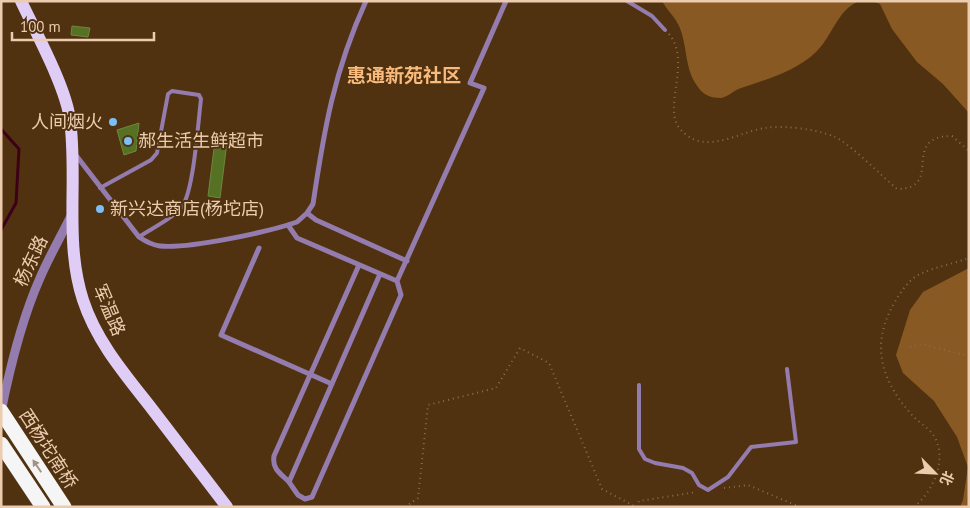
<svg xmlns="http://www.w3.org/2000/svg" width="970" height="508" font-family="'PT Sans','Noto Sans SC',sans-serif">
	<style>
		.forest { fill: #895924 }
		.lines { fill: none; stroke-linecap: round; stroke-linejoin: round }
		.stream { stroke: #3d0017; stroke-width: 3 }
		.building { fill: #567024; stroke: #6e883e }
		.path { stroke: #8a6c4c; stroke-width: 2; stroke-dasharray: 1 4; stroke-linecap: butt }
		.service { stroke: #947cae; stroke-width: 4 }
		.minor { stroke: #947cae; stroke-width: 5 }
		.tertiary { stroke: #947cae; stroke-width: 9 }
		.primary { stroke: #dfcdf6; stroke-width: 12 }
		.motorway { stroke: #f5f5f5; stroke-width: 15 }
		.motorway-bridge { stroke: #f5f5f5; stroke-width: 15 }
		.oneway { fill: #a29482 }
		.poi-dot { fill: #7bbef8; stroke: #503210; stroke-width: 2 }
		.labels { text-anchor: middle; stroke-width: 4; stroke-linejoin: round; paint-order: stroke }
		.poi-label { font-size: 18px; fill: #ebccaf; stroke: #503210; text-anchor: start }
		.street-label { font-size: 18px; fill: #ebccaf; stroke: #503210 }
		.neighbourhood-label { font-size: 19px; font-weight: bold; fill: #f9bb7d; stroke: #503210 }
	</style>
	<rect width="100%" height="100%" fill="#503210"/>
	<!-- forest -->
	<path class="forest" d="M 662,1 L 859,1 C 837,10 832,37 816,52 C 795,72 767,79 741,88 C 734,90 728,97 721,98 C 711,98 703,95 698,87 C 684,69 688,46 679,26 C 675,17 667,10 662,1 Z
		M 872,1 L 969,1 L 969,113 L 943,84 L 917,62 L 892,29 L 880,4 Z
		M 969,268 L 969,507 L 960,507 L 963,500 L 968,467 L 957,437 L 934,401 L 903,373 L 896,355 L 910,310 L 923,292 Z"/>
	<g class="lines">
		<!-- stream -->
		<path class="stream" d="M 1,129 L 19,149 L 16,203 L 1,230"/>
	</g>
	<!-- building -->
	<path class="building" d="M 72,26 L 90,28 L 88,37 L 71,35 Z
		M 139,123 L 136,151 L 124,155 L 117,130 Z
		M 216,133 L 228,134 L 220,198 L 208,196 Z"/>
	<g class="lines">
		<!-- path -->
		<path class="path" d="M 669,34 C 692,62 662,108 680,129 C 705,157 737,132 765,128 C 785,125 814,129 833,136 C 847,141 883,177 897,189 C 945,189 899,136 952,136 L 969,151
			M 910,347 L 921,344 L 969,356
			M 724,488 L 748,485 L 800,507
			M 405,507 L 418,498 L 428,405 L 496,388 L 520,348 L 549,363 L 602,489 L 636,507
			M 637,507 L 639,501 L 697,492
			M 914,507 C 933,492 948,459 934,436 C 929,428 918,422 912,415 C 884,384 871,350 890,311 C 896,299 906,282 918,275 C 934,267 953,264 969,258"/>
		<!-- service -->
		<path class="service" d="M 627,1 L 652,16 L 665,30
			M 100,188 L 151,160 L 157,153 L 168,94 L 172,91 L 199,95 L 201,99 C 198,123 194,187 183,205 C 173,219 152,228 139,237
			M 639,385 L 639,449 L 645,459 L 655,463 L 683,468 L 692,473 L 699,485 L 708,490 L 728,477 L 751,447 L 796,442 L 787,369"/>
		<!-- minor -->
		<path class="minor" d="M 75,154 L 139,237 C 145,241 152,245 160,246 C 189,249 268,232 297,222 L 307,213 L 313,204 C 324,130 334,71 366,1
			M 307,213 L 316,220 L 407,261
			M 288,225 L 297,238 L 397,281
			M 259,248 L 221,335 L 332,384
			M 380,274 L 289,482 L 298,495 L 305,499 L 312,497 L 401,295 L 397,281 L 484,88 L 470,83 L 506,1
			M 289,482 C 280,473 272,469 274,456 L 359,265"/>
		<!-- tertiary -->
		<path class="tertiary" d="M 1,412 C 10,367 21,321 40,278 C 49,257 61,236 71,216"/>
		<!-- primary -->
		<path class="primary" d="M 21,1 C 36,33 66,87 70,120 C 78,179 64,242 83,300 C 96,340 123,372 149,405 C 175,439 201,473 227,507"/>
		<!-- motorway -->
		<path class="motorway" d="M 1,444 L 43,507"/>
		<!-- motorway-bridge -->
		<path class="motorway-bridge" d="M 1,411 L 64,507"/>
	</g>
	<!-- one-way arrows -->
	<defs><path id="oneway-solid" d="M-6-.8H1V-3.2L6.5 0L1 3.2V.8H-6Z" transform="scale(1.25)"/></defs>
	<use class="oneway" href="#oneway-solid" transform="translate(37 466) rotate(-124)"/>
	<!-- markers -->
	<g class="poi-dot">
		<circle cx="113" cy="122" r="5"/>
		<circle cx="128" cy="141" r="5"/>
		<circle cx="100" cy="209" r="5"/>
	</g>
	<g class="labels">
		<!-- poi labels -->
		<g class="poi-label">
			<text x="103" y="128" text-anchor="end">人间烟火</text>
			<text x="138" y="147">郝生活生鲜超市</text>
			<text x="110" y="215">新兴达商店(杨坨店)</text>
		</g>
		<!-- street labels -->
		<g class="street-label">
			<text transform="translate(31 261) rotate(-65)" y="6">杨东路</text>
			<text transform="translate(109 310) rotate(67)" y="6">军温路</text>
			<text transform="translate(48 449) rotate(57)" y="6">西杨坨南桥</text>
		</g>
		<!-- neighbourhood labels -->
		<g class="neighbourhood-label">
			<text x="404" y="82">惠通新苑社区</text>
		</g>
	</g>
	<!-- border -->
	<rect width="970" height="508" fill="none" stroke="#ebccaf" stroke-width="5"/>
	<!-- north arrow -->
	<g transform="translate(935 473) rotate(114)" stroke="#503210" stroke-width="4" paint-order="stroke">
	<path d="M0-4L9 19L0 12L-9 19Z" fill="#ebccaf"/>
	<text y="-8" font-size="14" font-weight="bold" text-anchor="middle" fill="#ebccaf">北</text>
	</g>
	<!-- scale -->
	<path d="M12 32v8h142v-8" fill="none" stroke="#ebccaf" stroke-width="2.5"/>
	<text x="20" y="32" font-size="15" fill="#ebccaf" stroke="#503210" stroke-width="4" paint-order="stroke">100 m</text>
</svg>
